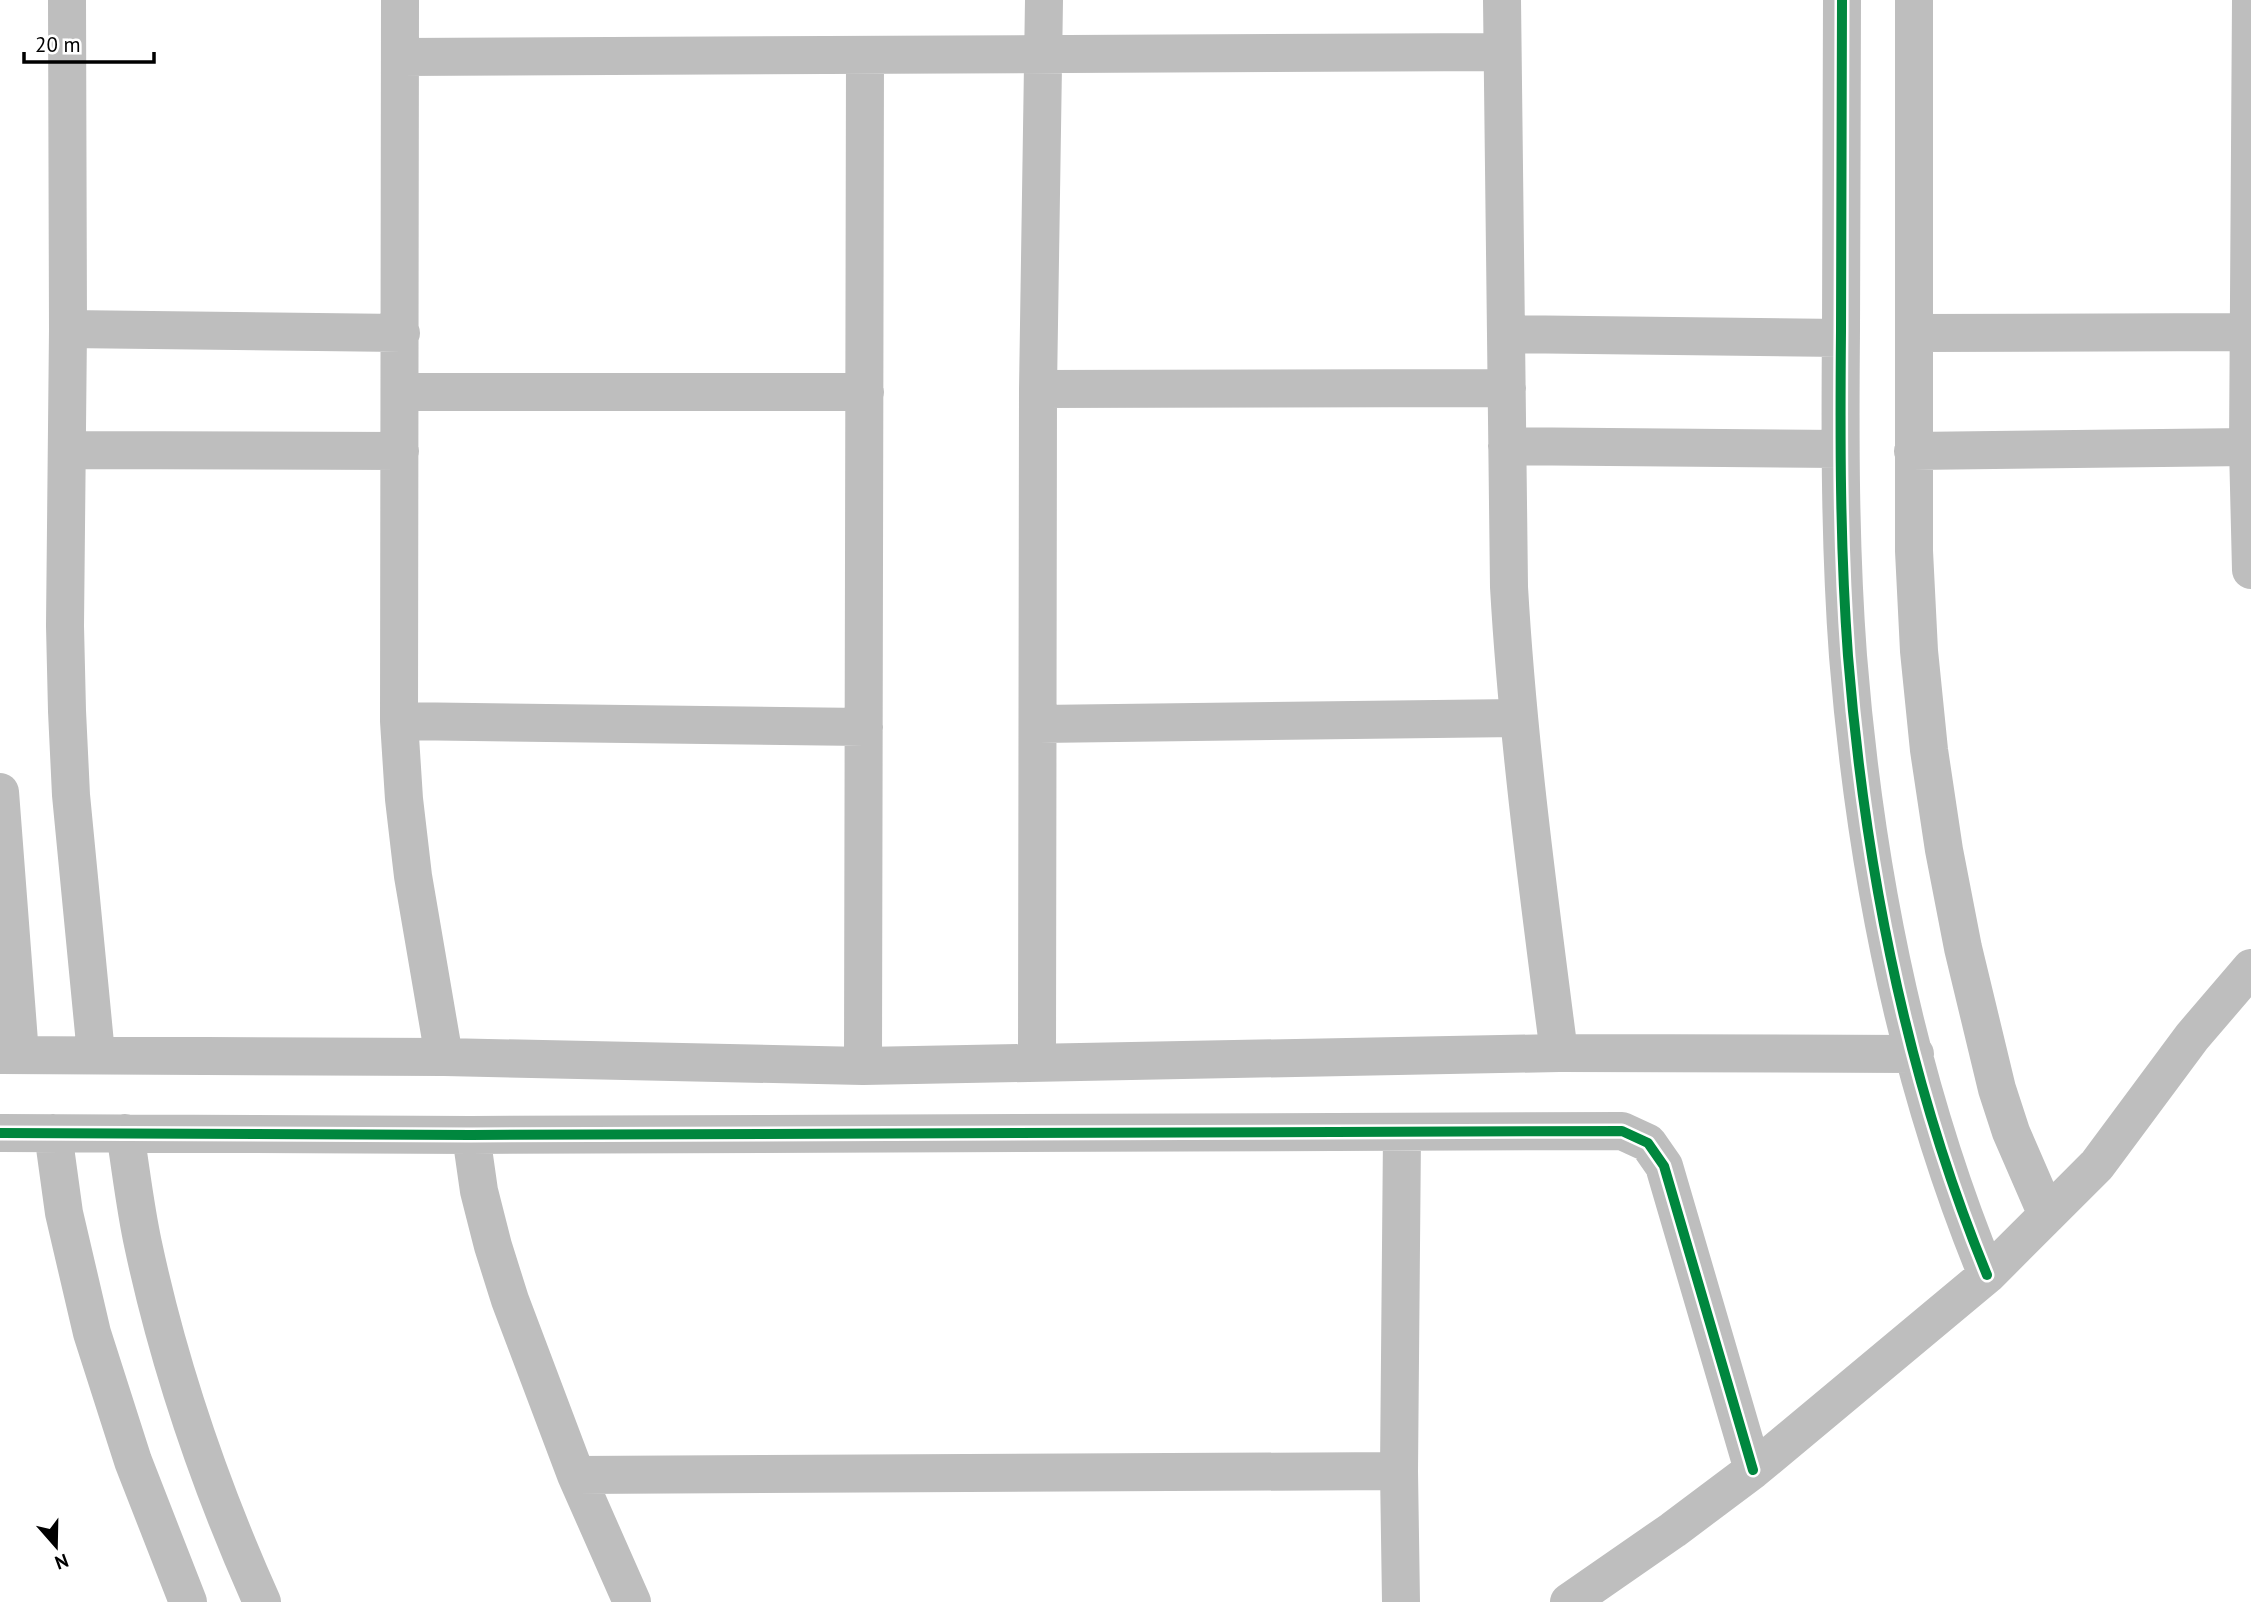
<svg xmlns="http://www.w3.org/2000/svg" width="2251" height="1602" font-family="'PT Sans',sans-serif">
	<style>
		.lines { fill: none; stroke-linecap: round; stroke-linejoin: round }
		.minor { stroke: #bebebe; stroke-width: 38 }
		.cycleway-casing { stroke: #fff; stroke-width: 15 }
		.cycleway { stroke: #00873e; stroke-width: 10 }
	</style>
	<rect width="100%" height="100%" fill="#fff"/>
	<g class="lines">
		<!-- minor -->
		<path class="minor" d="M 67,0 L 68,329 L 65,626 L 67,711 L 71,795 L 96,1054
			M 400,0 L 399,721 L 404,799 L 413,876 L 444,1057
			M 1502,0 L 1509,587 C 1518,743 1539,898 1559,1053
			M 1842,0 C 1842,110 1841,221 1841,331 C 1840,439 1840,548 1848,656 C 1865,868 1906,1078 1987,1275
			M 1914,0 L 1914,551 L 1919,651 L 1929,750 L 1944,850 L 1963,948 L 1997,1089 L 2011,1132 L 2047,1215
			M 2251,0 L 2248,447 L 2251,570
			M 400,57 L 1501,52
			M 68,329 L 401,333
			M 1914,333 L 2249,332
			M 1506,334 L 1841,338
			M 1038,389 L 1507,388
			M 401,392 L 865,392
			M 1507,446 L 1840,449
			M 68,450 L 400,451
			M 1913,451 L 2248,447
			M 399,721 L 864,727
			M 1039,724 L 1518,718
			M 0,792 L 20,1055
			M 0,1055 L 444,1057 L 863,1066 L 1559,1053 L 1915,1054
			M 1037,1063 L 1038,389 L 1044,0
			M 863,1066 L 865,55
			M 0,1133 L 471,1135 L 1622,1131 L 1648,1143 L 1664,1166 L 1753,1470
			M 53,1133 L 64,1213 L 92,1333 L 133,1461 L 188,1602
			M 125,1133 C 131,1170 135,1207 143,1244 C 169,1366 211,1488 262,1602
			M 471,1135 L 479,1191 L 493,1246 L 510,1300 L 576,1475 L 632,1602
			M 576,1475 L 1399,1471
			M 1401,1602 L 1399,1471 L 1402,1134
			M 1569,1602 L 1673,1530 L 1753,1470 L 1987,1275 L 2097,1165 L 2192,1037 L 2251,968"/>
		<!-- cycleway casing -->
		<g class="cycleway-casing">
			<path id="cycleway" d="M 1842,0 C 1842,110 1841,221 1841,331 C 1840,439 1840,548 1848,656 C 1865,868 1906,1078 1987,1275
				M 0,1133 L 471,1135 L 1622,1131 L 1648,1143 L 1664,1166 L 1753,1470"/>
		</g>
		<!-- cycleway -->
		<use href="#cycleway" class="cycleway"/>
	</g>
	<!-- north arrow -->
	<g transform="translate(56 1546) rotate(160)" stroke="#ffffff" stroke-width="5" paint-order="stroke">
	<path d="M0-5L12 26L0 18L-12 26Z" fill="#000000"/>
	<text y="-10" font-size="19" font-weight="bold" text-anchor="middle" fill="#000000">N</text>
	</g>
	<!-- scale -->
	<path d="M24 52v10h130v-10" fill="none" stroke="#000000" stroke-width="3.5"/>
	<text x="35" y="52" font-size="21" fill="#000000" stroke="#ffffff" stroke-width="5" paint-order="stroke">20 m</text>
</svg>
